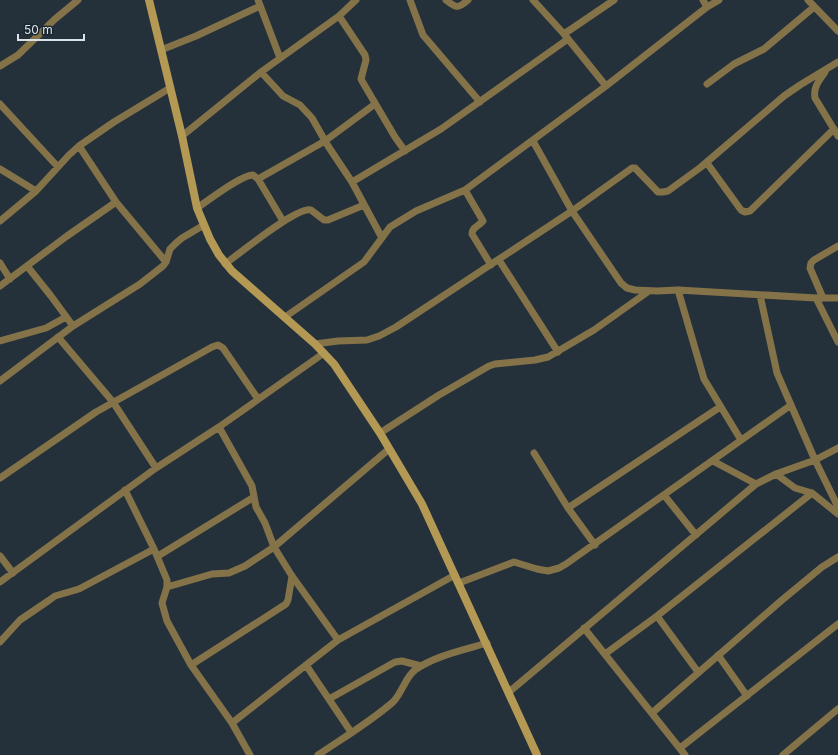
<svg xmlns="http://www.w3.org/2000/svg" width="838" height="755" font-family="Inter,sans-serif">
	<style>
		.lines { fill: none; stroke-linecap: round; stroke-linejoin: round }
		.street { stroke: #847349; stroke-width: 7 }
		.secondary { stroke: #b49954; stroke-width: 8 }
	</style>
	<rect width="100%" height="100%" fill="#25313a"/>
	<g class="lines">
		<!-- street -->
		<path class="street" d="M 258,0 L 280,58
			M 410,0 L 423,35 L 480,102
			M 446,0 C 456,8 458,9 468,0
			M 533,0 L 564,34 L 606,86
			M 703,0 L 707,7
			M 808,0 L 838,31
			M 339,16 L 365,55 L 366,60 L 361,79 L 362,81 L 395,137 L 405,151
			M 564,34 L 614,0
			M 161,50 L 196,36 L 260,6
			M 0,66 L 18,55 L 55,19 L 78,0
			M 261,72 L 283,96 L 300,105 L 312,118 L 328,146 L 352,182 L 382,238
			M 825,72 C 819,81 813,87 815,98 L 838,136
			M 707,84 L 734,64 L 764,49 L 814,7
			M 0,104 L 58,167
			M 182,136 L 261,72 L 339,16 L 356,0
			M 533,141 L 572,211 L 621,283 L 627,288 L 635,290 L 657,291 L 678,290 L 816,298 L 838,298
			M 79,146 L 116,202 L 166,262
			M 707,163 L 741,210 L 745,212 L 750,211 L 834,129
			M 0,169 L 36,191
			M 258,179 L 325,141 L 375,104
			M 352,182 L 441,129 L 568,39
			M 465,190 L 483,221 C 479,226 472,227 472,234 L 491,265
			M 197,208 C 209,200 241,175 253,175 L 258,179 L 283,221
			M 0,221 L 36,191 L 69,155 L 79,146 L 114,122 L 170,88
			M 499,260 L 558,352
			M 0,263 L 10,279
			M 225,264 C 239,254 297,206 311,210 L 324,220 L 328,220 L 364,205
			M 27,266 L 51,296 L 73,326
			M 0,286 L 67,236 L 116,202
			M 678,290 L 704,379 L 741,440
			M 760,295 L 777,373 L 815,460 L 838,507
			M 816,298 L 838,342
			M 823,298 L 810,268 L 811,263 L 814,260 L 838,246
			M 285,317 L 364,262 L 390,227 L 416,211 L 465,190 L 606,86 L 707,7 L 719,0
			M 58,337 L 113,402 L 156,468
			M 0,341 L 46,328 L 66,317
			M 315,344 L 338,341 L 367,340 L 379,336 L 396,327 L 572,211 L 632,168 L 635,168 L 658,192 L 663,192 L 668,191 L 701,167 L 784,96 L 800,85 L 838,62
			M 0,381 L 73,326 L 140,284 L 163,266 L 166,262 L 170,249 L 176,243 L 182,238 L 204,225
			M 219,427 L 252,486 L 256,507 L 265,523 L 274,547 L 292,576 L 338,640
			M 380,433 L 439,395 L 489,366 L 495,364 L 535,360 L 548,357 L 594,330 L 649,291
			M 534,453 L 568,508 L 595,545
			M 713,461 L 756,484
			M 776,474 L 795,488 L 812,493 L 838,514
			M 0,478 L 96,412 L 212,347 L 218,345 L 223,348 L 258,399
			M 125,490 L 154,549 L 167,580 L 167,587 L 162,603 L 167,621 L 191,665 L 232,723 L 250,755
			M 664,495 L 696,535
			M 568,508 L 720,407
			M 0,556 L 13,573
			M 158,556 L 254,497
			M 0,582 L 156,468 L 219,427 L 324,353
			M 459,583 L 514,562 L 537,569 L 548,571 L 559,568 L 566,564 L 791,405
			M 167,587 L 212,574 L 229,573 L 245,566 L 274,547 L 389,449
			M 657,616 L 698,672
			M 584,628 L 685,755
			M 0,642 L 20,620 L 48,601 L 55,596 L 79,589 L 154,549
			M 605,654 L 657,616 L 812,493
			M 718,655 L 747,696
			M 191,665 L 286,604 L 288,600 L 292,576
			M 306,665 L 351,732
			M 509,692 L 756,484 L 776,474 L 815,460 L 838,448
			M 329,699 L 395,662 L 402,661 L 421,666
			M 652,713 L 782,600 L 822,567 L 838,557
			M 232,723 L 338,640 L 455,575
			M 680,748 L 838,624
			M 318,755 C 343,738 370,722 393,702 C 402,693 406,676 415,670 C 434,656 464,650 487,643
			M 783,755 L 838,709"/>
		<!-- secondary -->
		<path class="secondary" d="M 149,0 L 182,136 L 197,208 L 210,239 L 219,255 L 232,271 L 315,344 L 334,364 L 380,433 L 422,504 L 537,755"/>
	</g>
	<!-- scale -->
	<path d="M18 34v6h66v-6" fill="none" stroke="#dbe3e9" stroke-width="2"/>
	<text x="24" y="34" font-size="12" fill="#dbe3e9" stroke="#1b2730" stroke-width="3" paint-order="stroke">50 m</text>
</svg>
